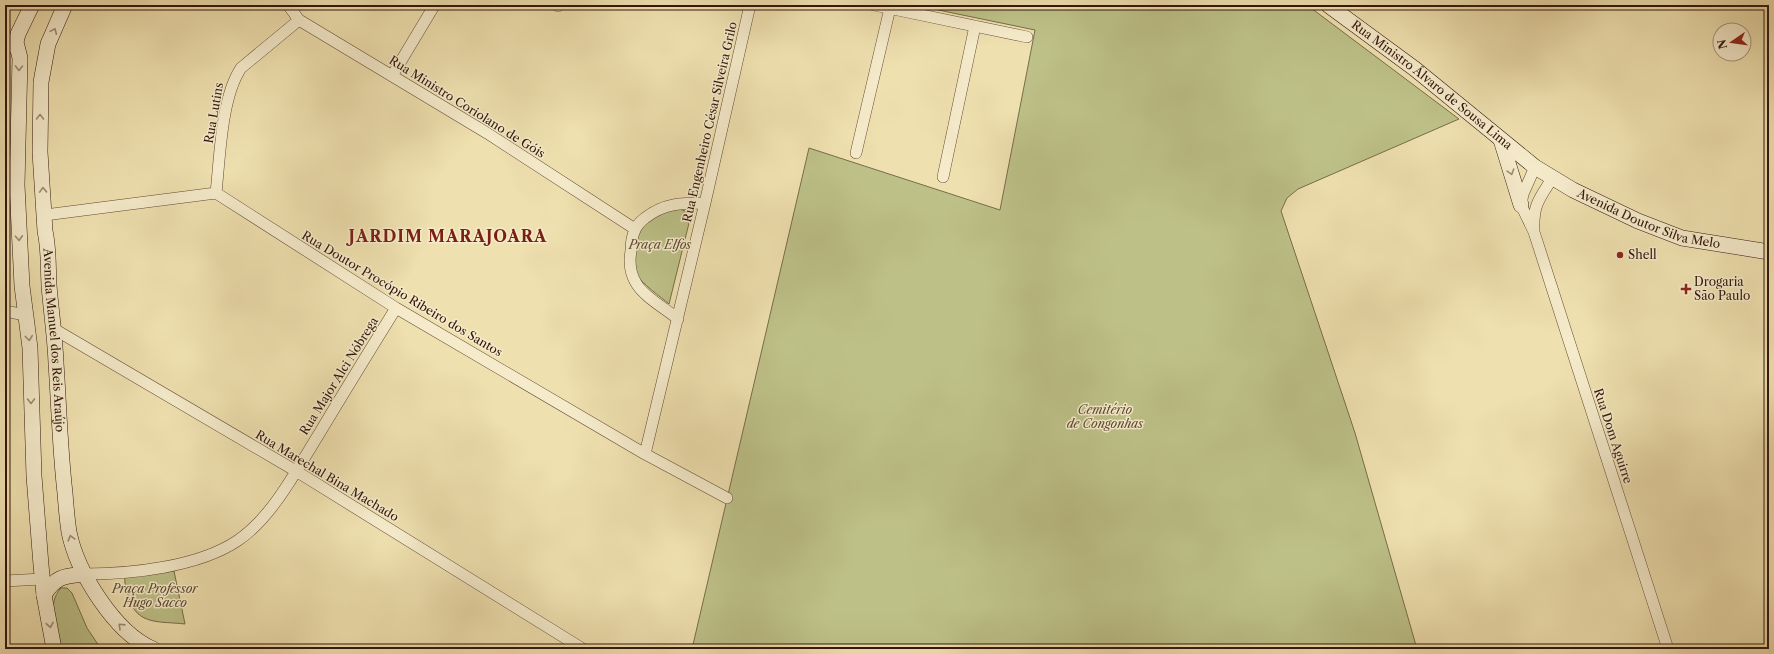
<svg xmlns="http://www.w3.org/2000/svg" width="1774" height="654" font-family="'Libre Caslon Text',serif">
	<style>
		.green { fill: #bdc188; stroke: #786c4a }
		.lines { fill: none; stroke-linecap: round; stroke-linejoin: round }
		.street-casing { stroke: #624834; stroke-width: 12 }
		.secondary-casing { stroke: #33160b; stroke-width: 16 }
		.street { stroke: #f5ebcb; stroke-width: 11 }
		.secondary { stroke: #f5ebcb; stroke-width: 15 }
		.oneway { stroke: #9e8b75 }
		.poi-dot { fill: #8f2418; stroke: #f5ebcb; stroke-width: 1.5 }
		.labels { text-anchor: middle; stroke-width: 3; stroke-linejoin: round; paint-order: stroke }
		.street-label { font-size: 12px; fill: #33160b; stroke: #f5ebcb }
		.park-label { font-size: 12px; font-style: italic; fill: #5c4930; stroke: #f5ebcb }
		.poi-label { font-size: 12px; fill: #33160b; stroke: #f5ebcb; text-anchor: start }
		.district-label { font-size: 16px; font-weight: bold; letter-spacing: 1px; fill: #7a1f14; stroke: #f5ebcb }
	</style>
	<rect width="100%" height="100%" fill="#efe0af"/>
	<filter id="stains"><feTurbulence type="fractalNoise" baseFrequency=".005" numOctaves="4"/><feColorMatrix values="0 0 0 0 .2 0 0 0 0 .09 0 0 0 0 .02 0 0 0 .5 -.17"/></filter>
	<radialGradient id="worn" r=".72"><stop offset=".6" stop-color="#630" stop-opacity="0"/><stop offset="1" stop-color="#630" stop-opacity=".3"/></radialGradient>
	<!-- green -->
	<path class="green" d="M 914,5 L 1307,5 L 1459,119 L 1298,189 L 1287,198 L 1281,211 L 1355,433 L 1417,649 L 692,649 L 809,148 L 1000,210 L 1035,30 Z
		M 674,207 L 685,211 L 690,219 L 669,304 C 662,298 640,282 637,275 C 627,255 638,225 657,213 C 662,210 669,209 674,207 Z
		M 174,571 L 185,624 C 161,621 137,626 129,598 C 127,592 124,583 125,577 Z
		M 61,588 L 67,588 L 72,593 L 87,628 L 101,649 L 59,649 C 56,630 46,604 61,588 Z"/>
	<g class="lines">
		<!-- street casing -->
		<g class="street-casing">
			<path id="street" d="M 288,5 L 299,20 L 487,133 L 635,229
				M 874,5 L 1027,37
				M 558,6 L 559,5
				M 5,49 L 16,42
				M 392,76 L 434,6
				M 856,153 L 890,8
				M 1535,167 L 1523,194 L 1521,205 L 1534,232 L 1668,649
				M 943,177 L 975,26
				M 216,193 C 220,157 221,98 241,68 L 299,20
				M 45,215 L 216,193 L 396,308 L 645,454 L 727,498
				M 1534,229 C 1533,204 1540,198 1553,177
				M 5,311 L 25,315
				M 678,319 C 666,309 643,296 636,283 C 630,273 629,262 631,251 C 631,244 632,236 635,230 C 637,225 641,221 645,218 C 664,203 682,203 705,203
				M 54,329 L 296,471 L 583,649
				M 645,454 L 705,203 L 750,5
				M 85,574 C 131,574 198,567 237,541 C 272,518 297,469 319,434 C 344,392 370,350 396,308
				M 5,581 L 42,579"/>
		</g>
		<!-- secondary casing -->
		<g class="secondary-casing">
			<g id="secondary">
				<path d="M 32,5 L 18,34 L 16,42 L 20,58 L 17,185 L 22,286 L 30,348 L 34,476 L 41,565 L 44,595 L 54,649"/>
				<path id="s1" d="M 65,5 L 48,44 L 41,82 L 40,152 L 45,231 C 49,249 48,267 49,285 C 51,311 55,337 56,363 C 59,407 60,450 65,493 C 66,506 67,519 69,532 C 77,572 115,633 153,649"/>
				<path id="s2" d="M 1328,5 L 1415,69 L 1535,167 L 1573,190 L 1638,221 L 1682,238 L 1769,252"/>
				<path d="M 1501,140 L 1521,205"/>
				<path d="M 44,595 C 56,576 64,576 85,574"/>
			</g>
		</g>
		<!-- street -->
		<use href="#street" class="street"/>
		<!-- secondary -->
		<use href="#secondary" class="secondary"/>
	</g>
	<!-- one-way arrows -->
	<defs><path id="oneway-chevron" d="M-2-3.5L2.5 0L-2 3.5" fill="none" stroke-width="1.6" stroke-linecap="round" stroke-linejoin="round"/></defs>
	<g class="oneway">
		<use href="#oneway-chevron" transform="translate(54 31) rotate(-66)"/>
		<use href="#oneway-chevron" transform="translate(19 68) rotate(91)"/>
		<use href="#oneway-chevron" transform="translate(40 117) rotate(-90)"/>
		<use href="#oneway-chevron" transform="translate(1511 172) rotate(73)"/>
		<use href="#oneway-chevron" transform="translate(43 190) rotate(-92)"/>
		<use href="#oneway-chevron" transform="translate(19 238) rotate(87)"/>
		<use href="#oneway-chevron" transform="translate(29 338) rotate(83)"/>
		<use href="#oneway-chevron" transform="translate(31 401) rotate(89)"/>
		<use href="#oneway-chevron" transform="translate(71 538) rotate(-105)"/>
		<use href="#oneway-chevron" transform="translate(50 625) rotate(80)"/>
		<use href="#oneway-chevron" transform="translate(121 626) rotate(-136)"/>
	</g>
	<!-- markers -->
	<g class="poi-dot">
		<circle cx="1620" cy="255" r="4"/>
		<path d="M1684 283h4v4h4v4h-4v4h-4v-4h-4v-4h4z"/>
	</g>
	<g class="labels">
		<!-- street labels -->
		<g class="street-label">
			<text dy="4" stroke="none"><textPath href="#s2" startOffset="131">Rua Ministro Álvaro de Sousa Lima</textPath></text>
			<text transform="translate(467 107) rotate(32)" y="4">Rua Ministro Coriolano de Góis</text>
			<text transform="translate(214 113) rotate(-80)" y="4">Rua Lutins</text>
			<text transform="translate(710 122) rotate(-77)" y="4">Rua Engenheiro César Silveira Grilo</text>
			<text dy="4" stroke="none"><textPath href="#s2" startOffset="389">Avenida Doutor Silva Melo</textPath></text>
			<text transform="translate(402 294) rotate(31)" y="4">Rua Doutor Procópio Ribeiro dos Santos</text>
			<text dy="4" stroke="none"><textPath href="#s1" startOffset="340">Avenida Manuel dos Reis Araújo</textPath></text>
			<text transform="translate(339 376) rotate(-58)" y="4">Rua Major Alci Nóbrega</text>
			<text transform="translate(1613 436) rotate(72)" y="4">Rua Dom Aguirre</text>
			<text transform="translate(327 476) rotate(31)" y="4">Rua Marechal Bina Machado</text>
		</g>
		<!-- park labels -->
		<g class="park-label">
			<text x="660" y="249">Praça Elfos</text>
			<text x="1105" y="414">Cemitério<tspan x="1105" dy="14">de Congonhas</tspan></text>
			<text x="155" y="593">Praça Professor<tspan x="155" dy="14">Hugo Sacco</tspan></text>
		</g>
		<!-- poi labels -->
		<g class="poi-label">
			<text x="1628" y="259">Shell</text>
			<text x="1694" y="286">Drogaria<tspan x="1694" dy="14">São Paulo</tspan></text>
		</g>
		<!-- district labels -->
		<g class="district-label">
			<text x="448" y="242">JARDIM MARAJOARA</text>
		</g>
	</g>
	<!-- margin -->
	<rect width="1774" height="654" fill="none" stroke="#efe0af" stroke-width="20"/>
	<rect x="6" y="6" width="1762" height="642" fill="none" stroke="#33160b" stroke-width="2"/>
	<rect x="10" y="10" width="1754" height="634" fill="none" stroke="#33160b"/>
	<!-- north arrow -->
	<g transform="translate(1732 42) rotate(257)"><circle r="19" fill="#f5ebcb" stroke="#a7967e"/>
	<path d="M0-3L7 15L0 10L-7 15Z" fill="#8f2418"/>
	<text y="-6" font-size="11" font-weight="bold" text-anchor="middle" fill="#33160b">N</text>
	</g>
	<rect width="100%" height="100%" filter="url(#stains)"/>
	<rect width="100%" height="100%" fill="url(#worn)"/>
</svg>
